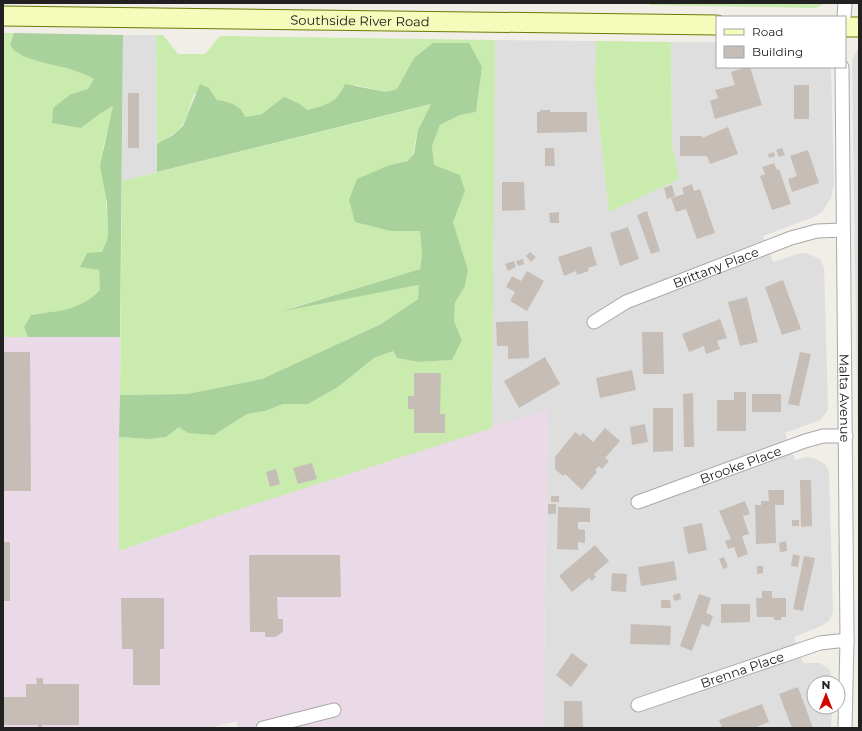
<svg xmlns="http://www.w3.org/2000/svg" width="862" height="731" font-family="Montserrat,sans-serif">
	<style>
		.residential { fill: #dfdede }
		.industrial { fill: #ead9e6 }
		.grass { fill: #c9ebad }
		.forest { fill: #a9d19b }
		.building { fill: #c6beb6 }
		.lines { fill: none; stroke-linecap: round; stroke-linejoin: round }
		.minor-casing { stroke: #a8a8a8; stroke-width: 15 }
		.secondary-casing { stroke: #6b7c03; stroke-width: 21 }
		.minor { stroke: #fff; stroke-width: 13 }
		.secondary { stroke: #f5fbbb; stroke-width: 19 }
		.labels { text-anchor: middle; stroke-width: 3.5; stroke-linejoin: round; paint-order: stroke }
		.street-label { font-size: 13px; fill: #212121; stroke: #fff }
	</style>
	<rect width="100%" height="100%" fill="#f1eee7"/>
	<!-- residential -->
	<path class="residential" d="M 123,35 L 156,35 L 157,172 L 122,181 Z
		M 495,40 L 596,41 L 595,86 L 609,211 L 679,179 L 672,145 L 671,42 L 717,42 L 717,67 L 831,67 L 834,185 L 831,198 L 822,212 L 816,216 L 763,236 L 773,262 L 801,253 L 806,253 L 820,259 L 824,268 L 828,408 L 826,413 L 820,420 L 785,433 L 795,460 L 806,457 L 817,459 L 826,465 L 829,472 L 833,612 L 829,621 L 821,626 L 794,637 L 803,663 L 820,663 L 829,669 L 831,674 L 833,683 L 814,683 L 814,707 L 832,707 L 831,728 L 543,728 L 548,410 L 492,428 Z
		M 859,48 L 859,522 L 852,61 L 854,55 Z"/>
	<!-- industrial -->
	<path class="industrial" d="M 3,337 L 120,337 L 119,551 L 221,515 L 548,409 L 543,728 L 237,728 L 237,721 L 209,728 L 3,728 Z"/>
	<!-- grass -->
	<path class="grass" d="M 650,3 L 825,3 L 816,8 L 650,5 Z
		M 3,33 L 14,33 L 10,45 C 21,62 58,64 77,71 C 82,73 88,76 94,79 L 88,89 L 71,94 L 81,128 L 101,113 L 114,106 L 103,148 L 108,237 L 102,252 L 81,266 L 99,270 L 100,290 C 77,313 61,310 31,315 L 24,327 L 28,337 L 3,337 Z
		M 156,35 L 163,35 L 178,54 L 205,54 L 219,37 L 223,36 L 495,40 L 492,428 L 221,515 L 119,551 L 119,437 L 150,439 L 166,437 L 179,427 L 214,435 L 247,414 L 265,411 L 283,404 L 308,404 L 338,387 L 374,358 L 393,351 L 397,358 L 418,362 L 452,360 L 462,340 L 454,321 L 455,303 L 465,286 L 468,270 L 453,222 L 465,190 L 444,170 L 434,165 L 432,146 L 440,125 L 460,115 L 476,112 L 482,67 L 433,43 L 414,58 L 397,89 L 386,92 L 355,85 L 341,93 L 331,104 L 306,110 L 300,104 L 272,107 L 262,114 L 245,117 L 231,103 L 217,100 L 209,88 L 194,94 C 184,124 186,128 157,144 Z
		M 596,41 L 671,42 L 672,145 L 679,179 L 609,212 L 595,86 Z
		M 432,104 C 427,112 422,120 419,129 C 409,154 423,158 390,165 L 391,231 L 420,231 L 422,255 L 420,269 L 288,309 L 420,285 L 418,299 L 381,324 L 262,379 L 187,394 L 120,395 L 122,181 Z"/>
	<!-- forest -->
	<path class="forest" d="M 14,33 L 123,35 L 120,337 L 28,337 L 24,327 L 31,315 C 60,310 78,312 100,290 L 99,270 L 80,267 L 87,253 L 102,252 L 108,237 L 107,203 L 100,166 L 113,106 L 101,113 L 81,128 L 52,123 L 53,108 L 71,94 L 88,89 L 94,79 C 88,76 82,73 76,71 C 58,64 20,62 10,45 Z
		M 433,43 L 469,43 L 482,67 L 476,112 L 460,115 L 440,125 L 432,146 L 434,165 L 460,175 L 465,191 L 453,222 L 468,270 L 465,286 L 455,303 L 454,321 L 462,340 L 452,360 L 418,362 L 397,358 L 393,351 L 374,358 L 338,387 L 308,404 L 283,404 L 265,411 L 247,414 L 214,435 L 188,433 L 179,427 L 166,437 L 150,439 L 119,437 L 120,395 L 187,394 L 262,379 L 381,324 L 418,299 L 419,285 L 283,311 L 420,269 L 422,255 L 420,231 L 391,231 L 355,222 L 349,200 L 357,179 L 390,165 L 407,161 L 414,154 L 418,130 L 431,104 L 157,172 L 157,144 L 173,135 L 183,126 L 200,84 L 209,88 L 217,100 C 229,102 241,105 245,117 L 262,114 L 284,97 L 300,104 L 307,110 C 326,105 336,104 345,84 L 386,92 L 397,89 L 414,58 Z"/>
	<!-- building -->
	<path class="building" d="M 747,67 L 750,67 L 762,105 L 715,119 L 710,101 L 718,98 L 715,90 L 735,85 L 731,72 Z
		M 794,85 L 809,85 L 809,119 L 794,119 Z
		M 128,93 L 139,93 L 139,148 L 128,148 Z
		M 540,110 L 550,110 L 550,112 L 587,112 L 587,132 L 537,133 L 537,112 L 540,112 Z
		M 728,127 L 738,154 L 710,164 L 707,156 L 680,156 L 680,136 L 702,136 L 702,138 Z
		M 545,148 L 554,148 L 555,166 L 545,166 Z
		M 782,148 L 785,155 L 779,157 L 776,150 Z
		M 808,150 L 819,183 L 792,192 L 788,179 L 797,176 L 790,156 Z
		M 774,152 L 775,156 L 769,158 L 768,154 Z
		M 774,163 L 777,170 L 779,169 L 791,204 L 772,210 L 760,176 L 765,174 L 762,167 Z
		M 502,182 L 524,182 L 525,210 L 502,211 Z
		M 692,184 L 694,191 L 700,189 L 715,233 L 697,239 L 686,209 L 676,212 L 671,198 L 684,194 L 682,188 Z
		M 672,185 L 675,196 L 667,199 L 664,188 Z
		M 647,211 L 660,251 L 651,254 L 637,215 Z
		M 559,212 L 559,223 L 550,223 L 549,213 Z
		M 628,227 L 639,259 L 620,266 L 610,233 Z
		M 591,246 L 597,265 L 588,268 L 589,271 L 577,275 L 576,271 L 564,276 L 558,257 Z
		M 530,252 L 536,257 L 531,262 L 526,256 Z
		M 523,259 L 524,264 L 518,266 L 516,261 Z
		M 514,261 L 516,267 L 508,271 L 505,264 Z
		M 527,271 L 544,281 L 527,311 L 510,301 L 515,292 L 506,287 L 512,276 L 521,281 Z
		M 783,280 L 801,329 L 782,335 L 765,287 Z
		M 747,297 L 758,342 L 740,346 L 728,302 Z
		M 720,319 L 727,338 L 717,341 L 720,349 L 706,354 L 704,346 L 689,352 L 682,334 Z
		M 528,321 L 529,358 L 508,359 L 508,346 L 497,346 L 496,322 Z
		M 642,332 L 663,332 L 664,374 L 643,374 Z
		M 3,352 L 30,352 L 31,491 L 3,491 Z
		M 800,352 L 811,354 L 799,406 L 788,404 Z
		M 545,357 L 560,384 L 519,408 L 504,381 Z
		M 632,370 L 636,390 L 600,398 L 596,378 Z
		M 414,373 L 441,373 L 440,414 L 445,414 L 445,433 L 414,433 L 414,409 L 408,409 L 408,396 L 414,396 Z
		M 734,392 L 746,392 L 746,431 L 717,431 L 717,400 L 734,400 Z
		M 693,393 L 694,447 L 684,447 L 683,394 Z
		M 752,394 L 781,394 L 781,412 L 752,412 Z
		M 653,408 L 673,408 L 673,451 L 653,452 Z
		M 645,424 L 648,442 L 632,445 L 630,427 Z
		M 605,428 L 620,441 L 605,458 L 609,461 L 602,469 L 599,466 L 595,470 L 597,472 L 582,490 L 565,474 L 563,476 L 555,469 L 555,457 L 575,432 L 580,436 L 583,433 L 593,442 Z
		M 312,463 L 317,479 L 298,484 L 293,468 Z
		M 276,469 L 280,484 L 270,487 L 266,472 Z
		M 800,480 L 811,480 L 812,526 L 801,527 Z
		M 768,490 L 784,490 L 784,505 L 775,505 L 776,543 L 756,544 L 755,505 L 761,505 L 761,501 L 769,501 Z
		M 551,496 L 559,496 L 559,502 L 551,502 Z
		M 745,501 L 750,514 L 743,516 L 749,534 L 742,536 L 748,554 L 738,558 L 734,547 L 728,549 L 725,541 L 731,539 L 719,511 Z
		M 548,504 L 556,504 L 556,514 L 548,514 Z
		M 558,507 L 590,508 L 590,522 L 578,522 L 578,529 L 585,530 L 585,543 L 578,542 L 578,550 L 557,549 Z
		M 792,520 L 799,520 L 799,526 L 792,526 Z
		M 702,523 L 707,550 L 688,554 L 683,527 Z
		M 786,541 L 787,551 L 780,552 L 779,543 Z
		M 3,542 L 10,542 L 10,601 L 3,601 Z
		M 595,545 L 609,561 L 594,574 L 596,577 L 592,581 L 589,578 L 572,592 L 559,576 Z
		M 793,554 L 800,556 L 798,567 L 791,566 Z
		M 249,555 L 340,555 L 341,597 L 277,597 L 278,619 L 283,619 L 283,632 L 275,637 L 265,637 L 265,632 L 250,632 Z
		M 804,556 L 815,558 L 803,611 L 793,609 Z
		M 724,557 L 728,567 L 723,569 L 719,559 Z
		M 674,561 L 677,580 L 641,586 L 638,567 Z
		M 757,566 L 763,566 L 763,573 L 757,574 Z
		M 612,573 L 627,574 L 626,592 L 611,591 Z
		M 762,591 L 772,591 L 772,598 L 786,598 L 786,617 L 781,617 L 781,620 L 774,620 L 774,617 L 757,617 L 756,598 L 762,598 Z
		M 680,593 L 681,599 L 674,601 L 673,595 Z
		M 699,594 L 711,598 L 706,613 L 713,616 L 709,627 L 702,624 L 692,651 L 680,646 Z
		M 121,598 L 164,598 L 164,649 L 160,649 L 160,685 L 133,685 L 133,649 L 122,649 Z
		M 661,600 L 670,600 L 671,608 L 661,608 Z
		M 721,604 L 750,604 L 750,622 L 721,623 Z
		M 631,624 L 671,626 L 670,645 L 630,644 Z
		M 572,653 L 588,665 L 571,687 L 556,675 Z
		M 36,678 L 43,678 L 43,684 L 79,684 L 79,725 L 42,725 L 42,728 L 38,728 L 38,725 L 3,725 L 3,697 L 26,697 L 26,684 L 37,684 Z
		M 798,687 L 813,728 L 792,728 L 779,694 Z
		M 564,701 L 582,701 L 583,728 L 564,728 Z
		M 762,704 L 769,722 L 753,728 L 722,728 L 719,720 Z"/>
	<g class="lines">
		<!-- minor casing -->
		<g class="minor-casing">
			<g id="minor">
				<path d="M 844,17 L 845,3"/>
				<path id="s1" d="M 842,67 L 847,640 L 845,728"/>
				<path id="s2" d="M 594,322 L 626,302 L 791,238 L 817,231 L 843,230"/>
				<path id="s3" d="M 638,502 L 805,441 L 823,436 L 846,436"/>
				<path id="s4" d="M 638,705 L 820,643 L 847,640"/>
				<path d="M 263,728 L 334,710"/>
			</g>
		</g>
		<!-- secondary casing -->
		<g class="secondary-casing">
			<g id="secondary">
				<path id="s5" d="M 3,16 L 717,25"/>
				<path d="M 845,27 L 859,27"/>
			</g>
		</g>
		<!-- minor -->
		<use href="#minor" class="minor"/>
		<!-- secondary -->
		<use href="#secondary" class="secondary"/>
	</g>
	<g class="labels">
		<!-- street labels -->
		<g class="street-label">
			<text dy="5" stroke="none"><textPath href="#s5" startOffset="357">Southside River Road</textPath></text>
			<text dy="5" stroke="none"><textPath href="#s2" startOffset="134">Brittany Place</textPath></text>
			<text dy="5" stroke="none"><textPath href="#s1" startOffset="331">Malta Avenue</textPath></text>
			<text dy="5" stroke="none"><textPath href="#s3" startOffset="109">Brooke Place</textPath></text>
			<text dy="5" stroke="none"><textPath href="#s4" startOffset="110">Brenna Place</textPath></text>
		</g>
	</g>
	<!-- border -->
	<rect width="862" height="731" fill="none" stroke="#212121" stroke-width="8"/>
	<!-- legend -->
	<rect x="716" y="16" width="130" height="52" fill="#ffffff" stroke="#a6a6a6"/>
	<rect x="724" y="29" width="20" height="6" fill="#f5fbbb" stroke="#a6a6a6"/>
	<text x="752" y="36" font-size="12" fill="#212121">Road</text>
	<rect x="724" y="46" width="20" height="12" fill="#c6beb6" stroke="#a6a6a6"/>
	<text x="752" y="56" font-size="12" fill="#212121">Building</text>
	<!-- north arrow -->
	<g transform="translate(826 695)"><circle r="19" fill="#ffffff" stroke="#a6a6a6"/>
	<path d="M0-3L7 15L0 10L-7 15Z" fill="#d10700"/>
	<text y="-6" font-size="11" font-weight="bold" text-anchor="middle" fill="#212121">N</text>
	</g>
</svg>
